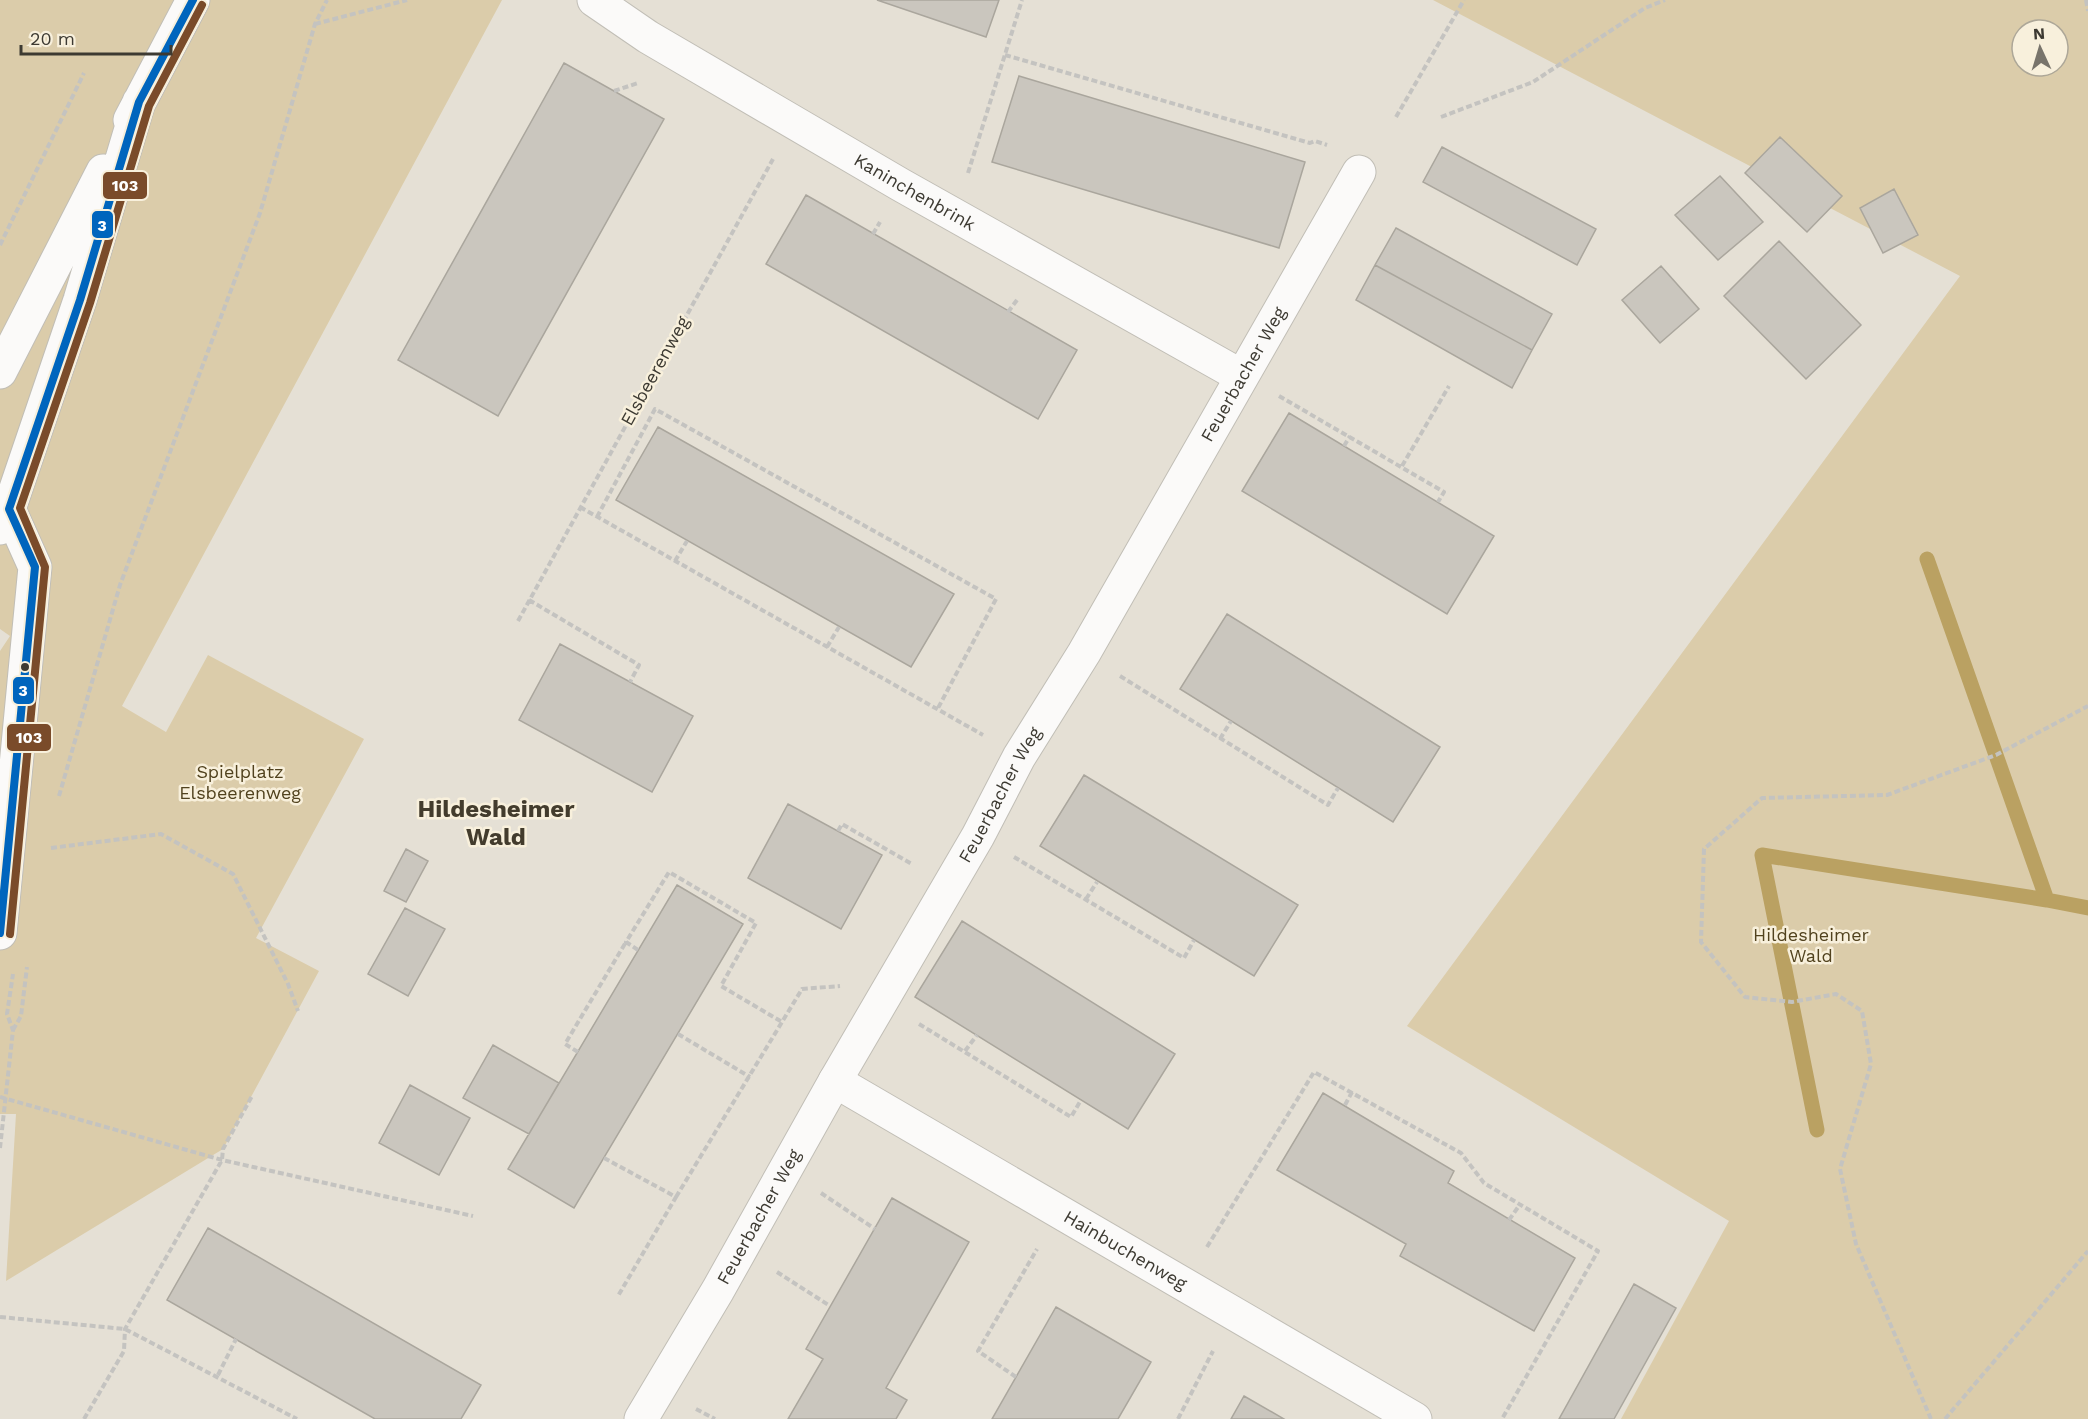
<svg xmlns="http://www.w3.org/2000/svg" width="2088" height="1419" font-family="'Work Sans',sans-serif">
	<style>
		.green { fill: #dbccaa; fill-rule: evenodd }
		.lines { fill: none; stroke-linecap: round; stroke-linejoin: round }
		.stream { stroke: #baa162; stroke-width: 15 }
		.building { fill: #cac6be; stroke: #aaa69d; stroke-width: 1.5 }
		.minor-casing { stroke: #c1beb6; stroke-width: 35 }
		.secondary-casing { stroke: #c1beb6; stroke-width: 35 }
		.path { stroke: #c4c3c0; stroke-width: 4; stroke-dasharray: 6 3; stroke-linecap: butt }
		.minor { stroke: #fbfaf9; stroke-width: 33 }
		.secondary { stroke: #fbfaf9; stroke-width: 33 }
		.bus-1-casing { stroke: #f8f0dc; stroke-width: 12 }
		.bus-2-casing { stroke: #f8f0dc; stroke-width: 12 }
		.bus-1 { stroke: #0065bd; stroke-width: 8 }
		.bus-2 { stroke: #7a4b2a; stroke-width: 8 }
		.bus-dot { fill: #3d3a32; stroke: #f8f0dc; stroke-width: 2 }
		.labels { text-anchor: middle; stroke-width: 5; stroke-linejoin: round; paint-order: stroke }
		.street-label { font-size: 18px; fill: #3d3a32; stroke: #f8f0dc }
		.park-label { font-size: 18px; fill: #51421e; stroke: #f8f0dc }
		.district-label { font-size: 24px; font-weight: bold; fill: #433c2d; stroke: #f8f0dc }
		.line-badge { stroke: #f8f0dc; stroke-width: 2 }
		.badge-label { font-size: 16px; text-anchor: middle; font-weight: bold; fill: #fff }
	</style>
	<rect width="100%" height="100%" fill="#e5e0d5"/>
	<!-- green -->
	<path class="green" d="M 0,0 L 502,0 L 122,706 L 166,732 L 208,655 L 364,739 L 256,938 L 319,971 L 223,1149 L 6,1281 L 16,1114 L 0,1114 L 0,651 L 10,636 L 0,629 Z
		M 1433,0 L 2088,0 L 2088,1419 L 1621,1419 L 1729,1221 L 1407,1026 L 1960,276 ZM 2022,30 L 2058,30 L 2058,66 L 2022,66 Z"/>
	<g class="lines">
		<!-- stream -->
		<path class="stream" d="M 1927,559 L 2047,900 L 2088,908
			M 1817,1130 L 1762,855 L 2047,900"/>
	</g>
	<!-- building -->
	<path class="building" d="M 877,0 L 999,0 L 986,37 Z
		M 564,63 L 664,119 L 498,416 L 398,360 Z
		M 1019,76 L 1305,162 L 1279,248 L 992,162 Z
		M 1780,137 L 1842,196 L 1807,232 L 1745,173 Z
		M 1442,147 L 1596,229 L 1577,265 L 1423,182 Z
		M 1720,176 L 1763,222 L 1718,260 L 1675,215 Z
		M 1894,189 L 1918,235 L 1883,253 L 1860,208 Z
		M 806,195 L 1077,350 L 1038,419 L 766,264 Z
		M 1396,228 L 1552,314 L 1532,350 L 1375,265 Z
		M 1779,241 L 1861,325 L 1806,379 L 1724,296 Z
		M 1375,265 L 1532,350 L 1512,388 L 1356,300 Z
		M 1661,266 L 1699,309 L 1660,343 L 1622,300 Z
		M 1289,413 L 1494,536 L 1447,614 L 1242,491 Z
		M 658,427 L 954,594 L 911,667 L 616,500 Z
		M 1227,614 L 1440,747 L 1393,822 L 1180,689 Z
		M 560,644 L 693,716 L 652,792 L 519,720 Z
		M 1084,775 L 1298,905 L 1254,976 L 1040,846 Z
		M 788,804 L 882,855 L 841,929 L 748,878 Z
		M 406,849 L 428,861 L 406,902 L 384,891 Z
		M 677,885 L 743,924 L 574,1208 L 508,1169 Z
		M 405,908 L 445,929 L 408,996 L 368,974 Z
		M 962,921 L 1175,1054 L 1128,1129 L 915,997 Z
		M 493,1045 L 559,1083 L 529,1134 L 463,1098 Z
		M 410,1085 L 470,1118 L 439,1175 L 379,1143 Z
		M 1323,1093 L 1454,1171 L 1448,1183 L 1575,1258 L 1534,1331 L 1400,1256 L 1406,1244 L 1277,1170 Z
		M 892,1198 L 969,1242 L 886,1388 L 907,1400 L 896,1419 L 788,1419 L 823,1359 L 806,1349 Z
		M 208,1228 L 481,1385 L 461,1419 L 375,1419 L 167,1300 Z
		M 1634,1284 L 1676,1308 L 1614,1419 L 1559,1419 Z
		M 1056,1307 L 1151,1362 L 1118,1419 L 992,1419 Z
		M 1244,1396 L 1284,1419 L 1231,1419 Z"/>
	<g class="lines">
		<!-- minor casing -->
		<g class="minor-casing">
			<g id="minor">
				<path id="s1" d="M 594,0 L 648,37 L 901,185 L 1241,376"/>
				<path d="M 0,933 L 35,567 L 9,509"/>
				<path id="s2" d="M 835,1081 L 1415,1419"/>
				<path id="s3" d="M 641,1419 L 718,1290 L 835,1081 L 978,836 L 1019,757 L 1084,653 L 1359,172"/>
			</g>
		</g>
		<!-- secondary casing -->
		<g class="secondary-casing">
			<path id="secondary" d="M 130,120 L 193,0
				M 0,372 L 103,171
				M 0,528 L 9,509 L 80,300 L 139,102"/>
		</g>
		<!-- path -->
		<path class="path" d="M 2086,0 L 2088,11
			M 315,24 L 407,0
			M 1005,55 L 1310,143 L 1315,141 L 1327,145
			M 614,91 L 638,83
			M 1396,117 L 1464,0
			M 1441,117 L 1533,82 L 1645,8 L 1665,0
			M 968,173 L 1022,0
			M 873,234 L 880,222
			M 0,245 L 84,73
			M 1008,312 L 1017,300
			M 1279,396 L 1444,492 L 1438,502
			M 1344,446 L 1350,436
			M 1402,466 L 1449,386
			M 580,507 L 983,735
			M 597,517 L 655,409 L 996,599 L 937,710
			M 675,561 L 687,541
			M 529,600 L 639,665 L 630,682
			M 518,621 L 773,159
			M 827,647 L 839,627
			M 1120,676 L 1328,805 L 1338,788
			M 1220,739 L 1231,721
			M 59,796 L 120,585 L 260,213 L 315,24 L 327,0
			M 838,831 L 842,824 L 912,864
			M 51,848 L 161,834 L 233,874 L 288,984 L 298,1011
			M 1014,857 L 1184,958 L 1194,940
			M 1086,899 L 1097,882
			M 638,950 L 626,942 L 669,872 L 756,923 L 721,986 L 782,1022
			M 919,1024 L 1071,1117 L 1081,1100
			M 13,1030 L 21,1016 L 27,967
			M 678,1034 L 750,1077
			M 965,1051 L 977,1035
			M 578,1052 L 565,1044 L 626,942
			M 0,1097 L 222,1160 L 473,1216
			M 1345,1105 L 1352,1092
			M 0,1148 L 13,1030 L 7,1014 L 13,974
			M 604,1158 L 676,1197 L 618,1296
			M 821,1193 L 875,1229
			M 676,1197 L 802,989 L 840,986
			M 1509,1220 L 1521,1203
			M 1207,1247 L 1314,1072 L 1461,1153 L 1484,1183 L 1598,1251 L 1502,1419
			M 777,1272 L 830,1306
			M 0,1317 L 125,1329 L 297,1419
			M 218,1375 L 236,1339
			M 1016,1377 L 978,1351 L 1037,1249
			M 696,1409 L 715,1419
			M 84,1419 L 124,1351 L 125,1329 L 222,1160 L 223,1149 L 252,1096
			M 1178,1419 L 1213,1351
			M 1931,1419 L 1856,1244 L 1840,1169 L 1871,1064 L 1862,1011 L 1836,994 L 1792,1002 L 1745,997 L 1701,942 L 1704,849 L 1762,798 L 1887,795 L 1996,755 L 2088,706
			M 1945,1419 L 2088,1251"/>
		<!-- minor -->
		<use href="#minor" class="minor"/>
		<!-- secondary -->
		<use href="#secondary" class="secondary"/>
		<!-- bus-1 casing -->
		<g class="bus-1-casing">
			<path id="bus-1" d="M 0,933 L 35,567 L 9,509 L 80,300 L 139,102 L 193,0"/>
		</g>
		<!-- bus-2 casing -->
		<g class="bus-2-casing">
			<path id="bus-2" d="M 10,934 L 45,567 L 20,508 L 90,303 L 149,106 L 202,5"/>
		</g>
		<!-- bus-1 -->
		<use href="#bus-1" class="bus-1"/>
		<!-- bus-2 -->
		<use href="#bus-2" class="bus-2"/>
	</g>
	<!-- markers -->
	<circle class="bus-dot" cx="25" cy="667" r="5"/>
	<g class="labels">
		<!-- street labels -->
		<g class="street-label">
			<text dy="6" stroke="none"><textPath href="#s1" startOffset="374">Kaninchenbrink</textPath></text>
			<text transform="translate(655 371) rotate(-61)" y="6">Elsbeerenweg</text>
			<text dy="6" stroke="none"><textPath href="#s3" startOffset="1206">Feuerbacher Weg</textPath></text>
			<text dy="6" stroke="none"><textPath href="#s3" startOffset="720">Feuerbacher Weg</textPath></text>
			<text dy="6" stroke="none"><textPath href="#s3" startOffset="234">Feuerbacher Weg</textPath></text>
			<text dy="6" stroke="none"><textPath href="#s2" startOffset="336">Hainbuchenweg</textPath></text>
		</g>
		<!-- park labels -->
		<g class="park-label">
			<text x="240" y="778">Spielplatz<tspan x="240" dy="21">Elsbeerenweg</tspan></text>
			<text x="1811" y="941">Hildesheimer<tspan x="1811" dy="21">Wald</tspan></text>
		</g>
		<!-- district labels -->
		<g class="district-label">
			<text x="496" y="817">Hildesheimer<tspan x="496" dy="28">Wald</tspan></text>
		</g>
	</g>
	<g class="line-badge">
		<rect x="102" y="171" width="46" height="29" rx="6" fill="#7a4b2a"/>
		<rect x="91" y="210" width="23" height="29" rx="6" fill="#0065bd"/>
		<rect x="12" y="676" width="23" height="29" rx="6" fill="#0065bd"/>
		<rect x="6" y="723" width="46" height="29" rx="6" fill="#7a4b2a"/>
	</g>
	<g class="badge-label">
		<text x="125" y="191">103</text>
		<text x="102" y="231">3</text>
		<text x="23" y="696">3</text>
		<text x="29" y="743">103</text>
	</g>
	<!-- north arrow -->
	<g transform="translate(2040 48) rotate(356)"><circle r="28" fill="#f8f0dc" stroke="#ada798" stroke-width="1.5"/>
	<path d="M0-4.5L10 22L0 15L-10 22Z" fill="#78746b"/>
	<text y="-9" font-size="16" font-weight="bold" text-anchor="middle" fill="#3d3a32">N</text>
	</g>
	<!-- scale -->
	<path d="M21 45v9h150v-9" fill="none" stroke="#3d3a32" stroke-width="3"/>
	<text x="30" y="45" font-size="18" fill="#3d3a32" stroke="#f8f0dc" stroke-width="4.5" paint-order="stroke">20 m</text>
</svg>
